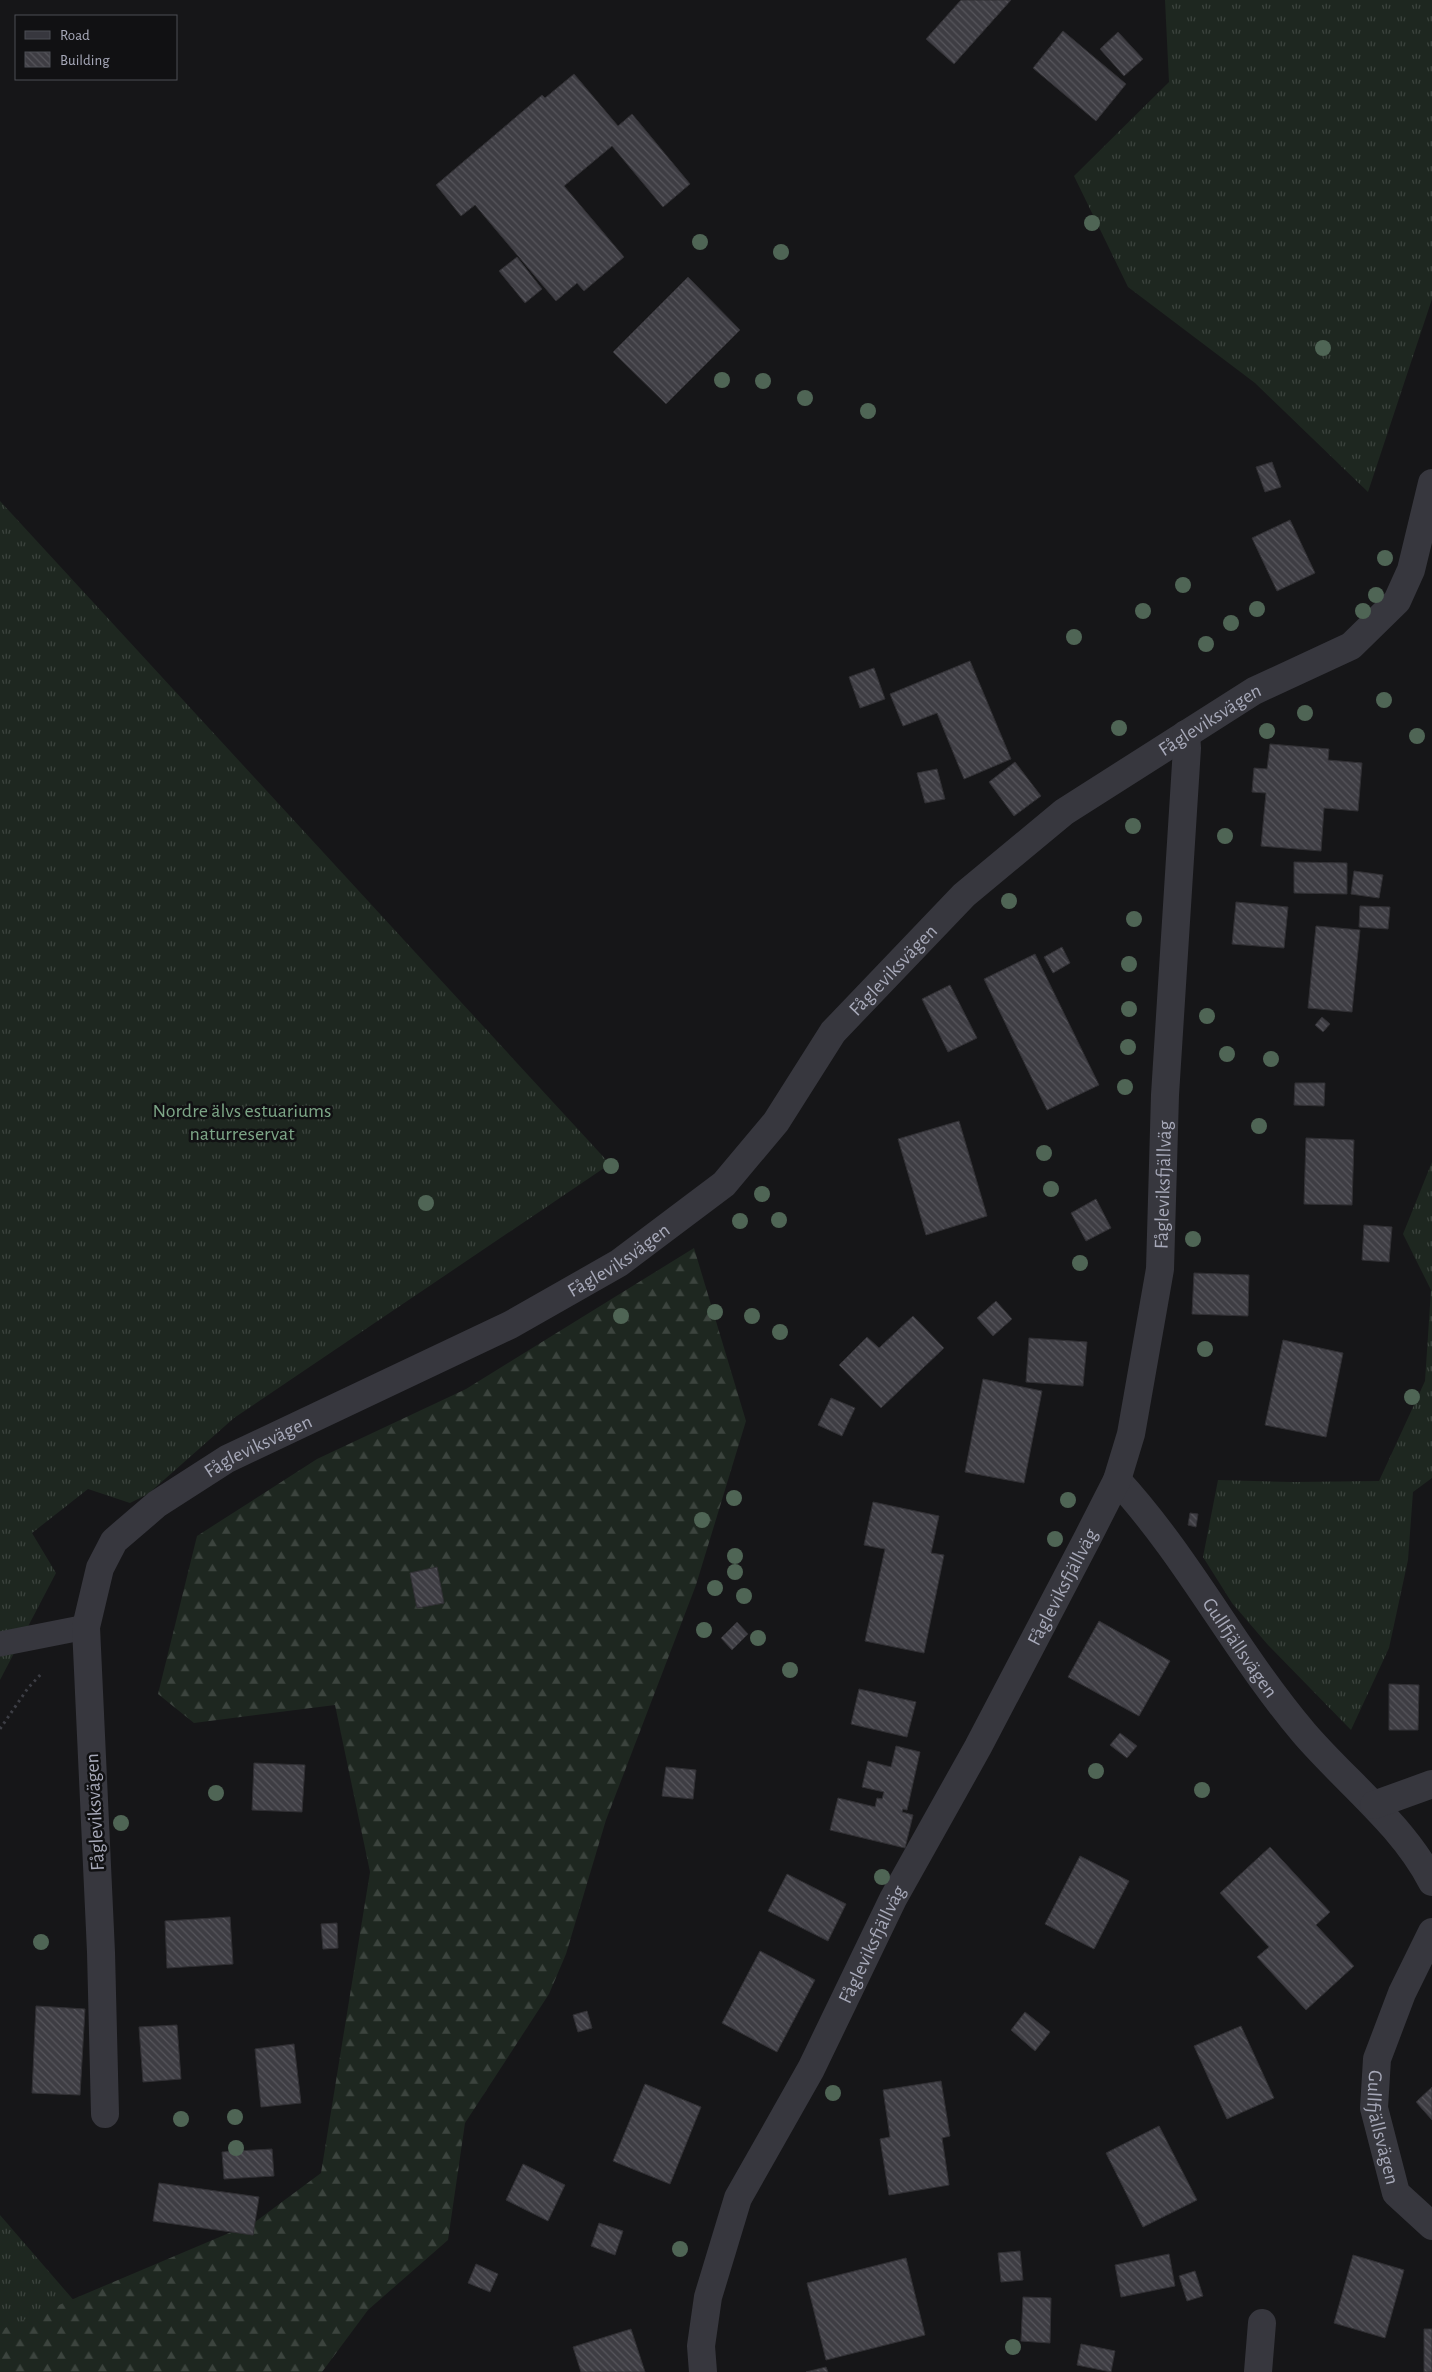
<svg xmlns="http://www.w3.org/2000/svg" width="1432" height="2372" font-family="'Alegreya Sans',sans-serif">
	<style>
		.grass { fill: url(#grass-tufts) }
		.forest { fill: url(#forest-firs) }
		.building { fill: url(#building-back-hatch); stroke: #313034 }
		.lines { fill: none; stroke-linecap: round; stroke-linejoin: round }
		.path { stroke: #3d3e45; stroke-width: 3; stroke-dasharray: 2.5 4; stroke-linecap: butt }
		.service { stroke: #37373e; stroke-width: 25 }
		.minor { stroke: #37373e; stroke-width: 28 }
		.tree { fill: #4f6555 }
		.labels { text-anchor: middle; stroke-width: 5; stroke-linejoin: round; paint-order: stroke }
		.street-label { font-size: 20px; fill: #a7a9b9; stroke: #111113 }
		.park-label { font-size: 20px; fill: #7da687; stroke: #111113 }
	</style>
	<defs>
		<pattern id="grass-tufts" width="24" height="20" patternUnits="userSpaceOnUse" patternTransform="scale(1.25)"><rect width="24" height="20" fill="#1e2720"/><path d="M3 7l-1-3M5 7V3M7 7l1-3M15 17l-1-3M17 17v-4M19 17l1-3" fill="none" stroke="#3c443e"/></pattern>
		<pattern id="forest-firs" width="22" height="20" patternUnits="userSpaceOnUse" patternTransform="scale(1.25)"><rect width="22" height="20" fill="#1e2720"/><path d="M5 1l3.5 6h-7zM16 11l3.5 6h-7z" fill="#3c443e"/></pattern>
		<pattern id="building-back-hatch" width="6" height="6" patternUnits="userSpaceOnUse" patternTransform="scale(1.25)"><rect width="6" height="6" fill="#3e3d43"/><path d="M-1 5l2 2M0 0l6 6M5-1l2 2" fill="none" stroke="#57565c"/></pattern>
	</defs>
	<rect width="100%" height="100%" fill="#161618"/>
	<!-- grass -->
	<path class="grass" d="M 1165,0 L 1432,0 L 1432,299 L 1368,492 L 1255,383 L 1128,287 L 1074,176 L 1169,82 Z
		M 0,501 L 610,1164 L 234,1418 L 148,1494 L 130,1503 L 88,1489 L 32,1533 L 56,1573 L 0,1680 Z
		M 1432,1162 L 1432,1478 L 1413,1492 L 1408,1560 L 1389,1648 L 1351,1730 L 1268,1645 L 1232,1603 L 1203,1557 L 1218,1480 L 1293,1482 L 1379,1481 L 1425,1381 L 1431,1290 L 1403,1234 Z
		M 0,2215 L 102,2333 L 0,2372 Z"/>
	<!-- forest -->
	<path class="forest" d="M 694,1248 L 746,1421 L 696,1585 L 606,1820 L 566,1954 L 549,1994 L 465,2123 L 448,2240 L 368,2310 L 322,2372 L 0,2372 L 0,2330 L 255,2222 L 321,2173 L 370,1872 L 335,1705 L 194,1723 L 158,1694 L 197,1536 L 317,1459 L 466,1389 Z"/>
	<!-- building -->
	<path class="building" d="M 961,0 L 1011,0 L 954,64 L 926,39 Z
		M 1063,31 L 1126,84 L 1096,121 L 1033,68 Z
		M 1118,32 L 1143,59 L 1124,76 L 1100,49 Z
		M 574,74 L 618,126 L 632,114 L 690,184 L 663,207 L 612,146 L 564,186 L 624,257 L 584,291 L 577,283 L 556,301 L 475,205 L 461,216 L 436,185 L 542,95 L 545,98 Z
		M 517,257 L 542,289 L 525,303 L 499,271 Z
		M 688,277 L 740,330 L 666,404 L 613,352 Z
		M 1272,462 L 1281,487 L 1265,492 L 1256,467 Z
		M 1290,520 L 1315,573 L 1277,591 L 1252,538 Z
		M 970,661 L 1011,759 L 964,779 L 937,713 L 903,726 L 890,694 Z
		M 874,668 L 885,699 L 860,708 L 849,677 Z
		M 1270,744 L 1329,749 L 1328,760 L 1362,763 L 1358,811 L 1324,808 L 1321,851 L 1261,846 L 1266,793 L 1252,792 L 1254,768 L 1267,769 Z
		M 1015,762 L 1041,796 L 1014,816 L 989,782 Z
		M 937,769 L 945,799 L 925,803 L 917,773 Z
		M 1294,862 L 1347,863 L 1347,894 L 1294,893 Z
		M 1354,871 L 1383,875 L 1379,898 L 1351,894 Z
		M 1236,902 L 1288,907 L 1284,948 L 1232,944 Z
		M 1360,906 L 1390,907 L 1388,929 L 1359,927 Z
		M 1316,926 L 1360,930 L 1352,1012 L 1308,1008 Z
		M 1062,947 L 1070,963 L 1053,973 L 1044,957 Z
		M 1035,954 L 1099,1085 L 1047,1110 L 984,979 Z
		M 950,985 L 977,1038 L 948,1052 L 922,999 Z
		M 1322,1017 L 1330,1024 L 1323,1032 L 1315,1025 Z
		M 1295,1083 L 1325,1083 L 1324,1106 L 1294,1105 Z
		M 959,1121 L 987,1216 L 926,1235 L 898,1139 Z
		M 1306,1138 L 1354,1140 L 1352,1205 L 1304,1204 Z
		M 1096,1199 L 1111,1228 L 1086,1241 L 1071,1213 Z
		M 1364,1225 L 1392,1227 L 1389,1262 L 1362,1260 Z
		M 1194,1273 L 1249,1275 L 1248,1316 L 1192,1314 Z
		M 996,1301 L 1012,1319 L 993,1336 L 977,1318 Z
		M 913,1316 L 944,1348 L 881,1408 L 839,1365 L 867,1337 L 879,1348 Z
		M 1029,1338 L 1087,1342 L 1083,1386 L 1026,1382 Z
		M 1283,1340 L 1343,1353 L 1326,1437 L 1265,1425 Z
		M 983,1379 L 1042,1391 L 1024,1483 L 965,1472 Z
		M 831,1398 L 855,1408 L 842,1436 L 818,1425 Z
		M 873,1502 L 939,1516 L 931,1553 L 944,1555 L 924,1653 L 865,1641 L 885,1549 L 864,1545 Z
		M 1190,1513 L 1198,1514 L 1196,1527 L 1188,1525 Z
		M 437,1567 L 444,1603 L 417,1608 L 410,1573 Z
		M 1099,1621 L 1170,1661 L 1139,1716 L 1068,1677 Z
		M 737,1622 L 748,1634 L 732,1650 L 721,1638 Z
		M 1389,1684 L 1419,1685 L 1418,1730 L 1389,1730 Z
		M 859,1689 L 916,1702 L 907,1737 L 851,1724 Z
		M 1120,1733 L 1137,1746 L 1127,1758 L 1110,1745 Z
		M 896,1746 L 920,1752 L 907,1810 L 903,1809 L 902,1812 L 913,1815 L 905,1848 L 830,1830 L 838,1798 L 875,1807 L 877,1798 L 882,1799 L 884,1792 L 862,1787 L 868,1761 L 891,1767 Z
		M 254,1763 L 305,1765 L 302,1812 L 252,1810 Z
		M 666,1767 L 696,1770 L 693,1799 L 662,1796 Z
		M 1270,1847 L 1330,1912 L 1316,1925 L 1354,1966 L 1306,2010 L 1257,1957 L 1269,1947 L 1220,1893 Z
		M 1080,1856 L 1129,1881 L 1094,1949 L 1045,1924 Z
		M 787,1874 L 846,1904 L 828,1941 L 768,1911 Z
		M 230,1917 L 233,1964 L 167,1968 L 165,1921 Z
		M 337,1923 L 338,1948 L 323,1949 L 321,1924 Z
		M 760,1951 L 815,1980 L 777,2052 L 722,2023 Z
		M 36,2006 L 85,2009 L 80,2095 L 32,2093 Z
		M 587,2011 L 592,2028 L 578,2032 L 573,2015 Z
		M 1025,2012 L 1050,2032 L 1035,2051 L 1011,2030 Z
		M 177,2025 L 181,2079 L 143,2082 L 139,2027 Z
		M 1241,2026 L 1274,2098 L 1227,2119 L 1194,2046 Z
		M 294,2044 L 301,2103 L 261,2107 L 255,2049 Z
		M 941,2081 L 950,2136 L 942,2138 L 949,2185 L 889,2195 L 880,2139 L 890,2137 L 883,2090 Z
		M 645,2084 L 701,2107 L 670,2184 L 613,2161 Z
		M 1432,2087 L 1432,2120 L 1416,2102 Z
		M 1159,2126 L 1197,2200 L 1143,2227 L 1106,2153 Z
		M 272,2149 L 274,2176 L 224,2179 L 222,2152 Z
		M 523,2164 L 565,2185 L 548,2221 L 506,2200 Z
		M 159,2183 L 259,2197 L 253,2235 L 153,2221 Z
		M 599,2223 L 623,2231 L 615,2255 L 591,2246 Z
		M 1020,2251 L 1023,2280 L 1001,2282 L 998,2253 Z
		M 1169,2254 L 1175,2286 L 1121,2297 L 1115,2265 Z
		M 1353,2255 L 1404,2270 L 1385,2338 L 1334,2323 Z
		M 906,2258 L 925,2335 L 826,2360 L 807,2283 Z
		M 476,2264 L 498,2274 L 490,2292 L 468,2283 Z
		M 1195,2271 L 1203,2296 L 1187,2301 L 1179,2276 Z
		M 1023,2297 L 1051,2298 L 1050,2343 L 1021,2341 Z
		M 631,2329 L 645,2372 L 581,2372 L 573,2347 Z
		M 1424,2329 L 1432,2329 L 1432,2372 L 1424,2372 Z
		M 1081,2344 L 1115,2351 L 1111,2372 L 1077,2365 Z
		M 826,2367 L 828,2372 L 806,2372 Z"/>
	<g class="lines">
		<!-- path -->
		<path class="path" d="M 0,1729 L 28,1688 L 43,1672"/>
		<!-- service -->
		<path class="service" d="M 0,1644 L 86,1627"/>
		<!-- minor -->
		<g class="minor">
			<path id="s1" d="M 1117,1480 C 1188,1557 1236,1653 1304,1733 C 1346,1782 1402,1824 1432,1882"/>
			<path d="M 1374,1805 L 1432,1784"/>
			<path id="s2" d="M 1432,1932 L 1402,1993 L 1377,2059 L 1374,2108 L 1396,2193 L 1432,2226"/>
			<path id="s3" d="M 105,2114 L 101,1952 L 86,1627 L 100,1568 L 114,1541 L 157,1504 L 227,1459 L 510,1325 L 619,1263 L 724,1184 L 776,1122 L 833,1032 L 964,895 L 1064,812 L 1254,691 L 1351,646 L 1397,601 L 1411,570 L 1432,483"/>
			<path id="s4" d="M 703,2372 L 701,2346 L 708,2297 L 738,2198 L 811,2069 L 893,1899 L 978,1747 L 1087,1539 L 1117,1480 L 1131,1434 L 1160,1269 L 1165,1095 L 1187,748 L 1186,734"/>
			<path d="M 1258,2372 L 1262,2323"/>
		</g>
	</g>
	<!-- trees -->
	<g class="tree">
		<circle cx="1092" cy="223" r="8"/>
		<circle cx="700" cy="242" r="8"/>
		<circle cx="781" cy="252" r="8"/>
		<circle cx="1323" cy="348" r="8"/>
		<circle cx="722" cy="380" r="8"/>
		<circle cx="763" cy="381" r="8"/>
		<circle cx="805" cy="398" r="8"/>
		<circle cx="868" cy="411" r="8"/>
		<circle cx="1385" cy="558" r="8"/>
		<circle cx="1183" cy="585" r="8"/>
		<circle cx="1376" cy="595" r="8"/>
		<circle cx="1257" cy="609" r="8"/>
		<circle cx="1143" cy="611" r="8"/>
		<circle cx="1363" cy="611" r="8"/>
		<circle cx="1231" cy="623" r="8"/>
		<circle cx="1074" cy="637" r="8"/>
		<circle cx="1206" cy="644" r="8"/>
		<circle cx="1384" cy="700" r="8"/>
		<circle cx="1305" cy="713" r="8"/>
		<circle cx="1119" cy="728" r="8"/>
		<circle cx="1267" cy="731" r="8"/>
		<circle cx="1417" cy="736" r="8"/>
		<circle cx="1133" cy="826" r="8"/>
		<circle cx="1225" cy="836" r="8"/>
		<circle cx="1009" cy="901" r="8"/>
		<circle cx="1134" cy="919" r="8"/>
		<circle cx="1129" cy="964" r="8"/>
		<circle cx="1129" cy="1009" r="8"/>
		<circle cx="1207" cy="1016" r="8"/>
		<circle cx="1128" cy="1047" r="8"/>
		<circle cx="1227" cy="1054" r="8"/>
		<circle cx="1271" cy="1059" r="8"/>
		<circle cx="1125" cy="1087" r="8"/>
		<circle cx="1259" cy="1126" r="8"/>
		<circle cx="1044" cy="1153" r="8"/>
		<circle cx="611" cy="1166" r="8"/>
		<circle cx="1051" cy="1189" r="8"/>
		<circle cx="762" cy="1194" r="8"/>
		<circle cx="426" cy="1203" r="8"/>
		<circle cx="779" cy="1220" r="8"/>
		<circle cx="740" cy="1221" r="8"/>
		<circle cx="1193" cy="1239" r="8"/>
		<circle cx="1080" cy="1263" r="8"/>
		<circle cx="715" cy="1312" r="8"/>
		<circle cx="621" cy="1316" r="8"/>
		<circle cx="752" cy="1316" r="8"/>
		<circle cx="780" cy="1332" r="8"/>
		<circle cx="1205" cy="1349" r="8"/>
		<circle cx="1412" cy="1397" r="8"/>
		<circle cx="734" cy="1498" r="8"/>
		<circle cx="1068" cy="1500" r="8"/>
		<circle cx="702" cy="1520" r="8"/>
		<circle cx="1055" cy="1539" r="8"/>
		<circle cx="735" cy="1556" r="8"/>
		<circle cx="735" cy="1572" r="8"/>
		<circle cx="715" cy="1588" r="8"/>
		<circle cx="744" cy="1596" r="8"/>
		<circle cx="704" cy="1630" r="8"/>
		<circle cx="758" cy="1638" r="8"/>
		<circle cx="790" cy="1670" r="8"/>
		<circle cx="1096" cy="1771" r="8"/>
		<circle cx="1202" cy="1790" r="8"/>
		<circle cx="216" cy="1793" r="8"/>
		<circle cx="121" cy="1823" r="8"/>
		<circle cx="882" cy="1877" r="8"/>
		<circle cx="41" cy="1942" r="8"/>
		<circle cx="833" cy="2093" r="8"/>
		<circle cx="235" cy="2117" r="8"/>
		<circle cx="181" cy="2119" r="8"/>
		<circle cx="236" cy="2148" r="8"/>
		<circle cx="680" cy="2249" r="8"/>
		<circle cx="1013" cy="2347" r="8"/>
	</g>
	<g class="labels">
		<!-- street labels -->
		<g class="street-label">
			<text dy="7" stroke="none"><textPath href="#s3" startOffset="1968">Fågleviksvägen</textPath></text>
			<text dy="7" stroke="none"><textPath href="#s3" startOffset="1562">Fågleviksvägen</textPath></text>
			<text dy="7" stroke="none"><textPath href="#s4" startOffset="1291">Fågleviksfjällväg</textPath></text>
			<text dy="7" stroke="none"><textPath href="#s3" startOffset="1158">Fågleviksvägen</textPath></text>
			<text dy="7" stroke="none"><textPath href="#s3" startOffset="752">Fågleviksvägen</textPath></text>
			<text dy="7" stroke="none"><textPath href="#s4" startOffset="871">Fågleviksfjällväg</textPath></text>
			<text dy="7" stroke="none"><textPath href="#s1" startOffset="208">Gullfjällsvägen</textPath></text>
			<text transform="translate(94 1812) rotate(-93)" y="7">Fågleviksvägen</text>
			<text dy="7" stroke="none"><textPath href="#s4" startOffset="466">Fågleviksfjällväg</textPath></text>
			<text dy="7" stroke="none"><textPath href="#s2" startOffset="208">Gullfjällsvägen</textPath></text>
		</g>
		<!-- park labels -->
		<g class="park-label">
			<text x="242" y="1117">Nordre älvs estuariums<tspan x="242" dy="23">naturreservat</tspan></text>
		</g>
	</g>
	<!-- legend -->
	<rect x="15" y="15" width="162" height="65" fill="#111113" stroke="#4d4e55"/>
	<rect x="25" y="31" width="25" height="8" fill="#37373e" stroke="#4d4e55"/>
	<text x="60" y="40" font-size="15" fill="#a7a9b9">Road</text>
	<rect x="25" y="52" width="25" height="15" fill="url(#building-back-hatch)" stroke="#4d4e55"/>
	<text x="60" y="65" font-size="15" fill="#a7a9b9">Building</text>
</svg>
